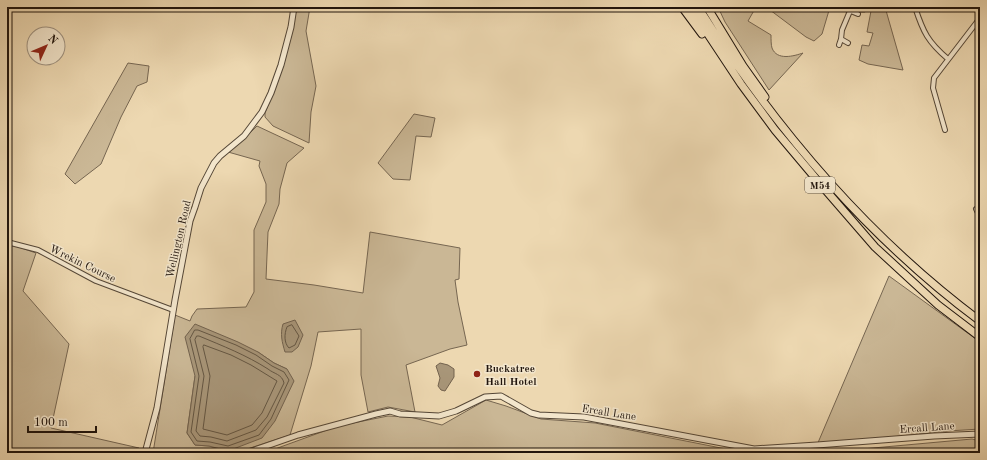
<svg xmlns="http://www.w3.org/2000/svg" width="987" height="460" font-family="'Old Standard TT',serif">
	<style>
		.green { fill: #cab795; stroke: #766651; fill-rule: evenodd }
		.water { fill: #a89679; stroke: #72624e }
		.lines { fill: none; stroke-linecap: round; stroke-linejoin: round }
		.shore { stroke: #645643; stroke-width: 1 }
		.minor-casing { stroke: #544636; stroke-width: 6 }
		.tertiary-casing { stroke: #544636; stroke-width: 7 }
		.motorway-casing { stroke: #21150d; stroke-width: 9 }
		.minor { stroke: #f3e6cc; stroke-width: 4 }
		.tertiary { stroke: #f3e6cc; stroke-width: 5 }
		.motorway { stroke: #edd8b1; stroke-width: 7 }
		.poi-dot { fill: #8f2418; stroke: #f3e6cc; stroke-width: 1.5 }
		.labels { text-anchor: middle; stroke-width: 3; stroke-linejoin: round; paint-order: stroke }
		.shield { fill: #f3e6cc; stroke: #605446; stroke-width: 1 }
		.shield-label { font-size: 10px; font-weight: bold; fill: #21150d }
		.street-label { font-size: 11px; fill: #21150d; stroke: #f3e6cc }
		.poi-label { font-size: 11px; font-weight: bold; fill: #21150d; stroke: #f3e6cc; text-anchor: start }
	</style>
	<rect width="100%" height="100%" fill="#edd8b1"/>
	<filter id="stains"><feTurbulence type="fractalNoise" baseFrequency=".005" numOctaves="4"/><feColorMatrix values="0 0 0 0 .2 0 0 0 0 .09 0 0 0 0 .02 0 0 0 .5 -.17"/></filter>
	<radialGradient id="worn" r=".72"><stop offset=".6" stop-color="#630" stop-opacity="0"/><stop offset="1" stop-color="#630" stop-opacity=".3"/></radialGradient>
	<!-- green -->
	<path class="green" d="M 297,7 L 310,7 L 306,31 L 316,86 L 311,112 L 309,143 L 273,126 L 265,117 L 265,113 L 285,60 Z
		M 718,7 L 756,7 L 748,21 L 771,35 C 771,39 771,45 772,48 C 777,61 794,56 803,53 L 769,90 L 725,22 Z
		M 766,7 L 830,7 L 822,34 L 814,41 L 806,37 Z
		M 846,7 L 871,7 L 865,12 L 860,12 Z
		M 874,7 L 885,7 L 903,70 L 868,64 L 859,60 L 862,45 L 869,46 L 873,33 L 867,32 L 871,11 Z
		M 128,63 L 149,66 L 147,82 L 137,86 L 121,117 L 101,164 L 75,184 L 65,174 Z
		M 414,114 L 435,118 L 431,137 L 416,136 L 410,180 L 393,179 L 378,163 Z
		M 257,126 L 304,148 L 287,163 L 280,189 L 279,204 L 268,232 L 266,279 L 314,285 L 363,293 L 370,232 L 460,248 L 459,279 L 455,280 L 458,302 L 467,345 L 450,349 L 406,365 L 415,412 L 388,407 L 368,412 L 361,375 L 361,329 L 318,332 L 311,366 L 290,435 L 235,453 L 153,453 L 175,315 L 190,321 L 192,316 L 197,309 L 246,307 L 254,292 L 254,230 L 266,202 L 266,184 L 259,166 L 260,161 L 228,152 L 241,142 ZM 258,352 L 274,363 L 287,369 L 228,451 L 209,446 L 195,445 L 187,433 L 195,376 Z
		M 7,243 L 36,253 L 23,291 L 69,344 L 51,428 L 139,448 L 139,453 L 7,453 Z
		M 889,276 L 980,342 L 980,429 L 948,431 L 817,445 Z
		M 486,400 L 506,406 L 541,419 L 595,423 L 746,453 L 264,453 L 338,426 L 388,416 L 410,417 L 442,425 Z
		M 972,439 L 980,441 L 980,453 L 800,453 L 851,450 Z"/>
	<!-- water -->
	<path class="water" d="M 295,320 L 303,335 L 298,347 L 292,352 L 285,352 C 282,342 280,334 283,324 Z
		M 195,324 L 238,342 L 258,352 L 274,363 L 287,369 L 294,381 L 275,421 L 262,438 L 228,451 L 209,446 L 195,445 L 187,433 L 195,376 L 185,337 Z
		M 440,363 L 448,365 L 454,369 L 454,377 L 445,391 L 441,390 L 438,386 L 440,378 L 436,366 Z"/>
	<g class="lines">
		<!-- shore -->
		<path class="shore" d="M 292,325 L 299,336 L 295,345 L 289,348 C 284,343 284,334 287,327 Z
			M 195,330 L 198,330 L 236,345 L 256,355 L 272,366 L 284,372 L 289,380 L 271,419 L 259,435 L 228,446 L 210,442 L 197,441 L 191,432 L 199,376 L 190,339 Z
			M 197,336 L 199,336 C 223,346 246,355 268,369 C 274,374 282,374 284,383 L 267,417 L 256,430 L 227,441 L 211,437 L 200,436 L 196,431 L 204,376 L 195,340 Z
			M 204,345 L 231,355 L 251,365 L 277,381 L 262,413 L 252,425 L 227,435 L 203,429 L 210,376 L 203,347 Z"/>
		<!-- minor casing -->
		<g class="minor-casing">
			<path id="minor" d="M 841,7 L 858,14
				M 915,7 C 923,32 928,42 948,59
				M 841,39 L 848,43
				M 839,45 L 841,39 L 842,30 L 850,11
				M 945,130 L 933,88 L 934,78 L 980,18
				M 976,209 L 980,217
				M 7,242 L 38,250 L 96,281 L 173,310"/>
		</g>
		<!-- tertiary casing -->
		<g class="tertiary-casing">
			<path id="tertiary" d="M 145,453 L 157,408 L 175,300 L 190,221 L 195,207 L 201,188 L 214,163 L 220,156 L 244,136 L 262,112 L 271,93 L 281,65 L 291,27 L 294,7
				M 246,453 L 298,435 L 376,414 L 390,411 L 400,414 L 439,416 L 456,411 L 485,397 L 501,396 L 531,413 L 539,415 L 584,417 L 754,449 L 817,445 L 934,436 L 980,434"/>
		</g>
		<!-- motorway casing -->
		<g class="motorway-casing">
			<path id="motorway" d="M 682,7 L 702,34
				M 690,7 L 741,84 L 775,130 L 823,187 L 875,247 L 938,305 L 980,337
				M 698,7 C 774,127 866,236 980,321
				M 707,7 L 743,66 L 765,97"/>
		</g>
		<!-- minor -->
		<use href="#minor" class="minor"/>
		<!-- tertiary -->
		<use href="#tertiary" class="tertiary"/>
		<!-- motorway -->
		<use href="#motorway" class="motorway"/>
	</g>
	<!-- markers -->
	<circle class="poi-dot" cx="477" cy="374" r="4"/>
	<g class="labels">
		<!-- shield labels -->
		<rect class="shield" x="805" y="177" width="30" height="16" rx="3"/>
		<g class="shield-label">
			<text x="820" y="189">M54</text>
		</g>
		<!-- street labels -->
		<g class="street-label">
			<text transform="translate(178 239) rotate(-77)" y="4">Wellington Road</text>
			<text transform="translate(83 263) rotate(26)" y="4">Wrekin Course</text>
			<text transform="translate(609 412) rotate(9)" y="4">Ercall Lane</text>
			<text transform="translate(927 427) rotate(-4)" y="4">Ercall Lane</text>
		</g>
		<!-- poi labels -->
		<g class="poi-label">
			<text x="485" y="372">Buckatree<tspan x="485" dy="13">Hall Hotel</tspan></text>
		</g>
	</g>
	<!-- margin -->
	<rect width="987" height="460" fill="none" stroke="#edd8b1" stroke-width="24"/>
	<rect x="8" y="8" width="971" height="444" fill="none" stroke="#21150d" stroke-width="2"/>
	<rect x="12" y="12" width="963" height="436" fill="none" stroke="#21150d"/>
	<!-- north arrow -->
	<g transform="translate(46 46) rotate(46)"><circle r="19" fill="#f3e6cc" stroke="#9f9280"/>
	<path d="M0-3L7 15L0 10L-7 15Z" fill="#8f2418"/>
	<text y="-6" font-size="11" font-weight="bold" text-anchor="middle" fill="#21150d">N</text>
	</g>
	<!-- scale -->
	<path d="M28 426v6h68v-6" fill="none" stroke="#21150d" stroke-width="2"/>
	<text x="34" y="426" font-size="12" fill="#21150d" stroke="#f3e6cc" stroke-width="3" paint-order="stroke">100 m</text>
	<rect width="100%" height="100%" filter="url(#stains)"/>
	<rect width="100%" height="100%" fill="url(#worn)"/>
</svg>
